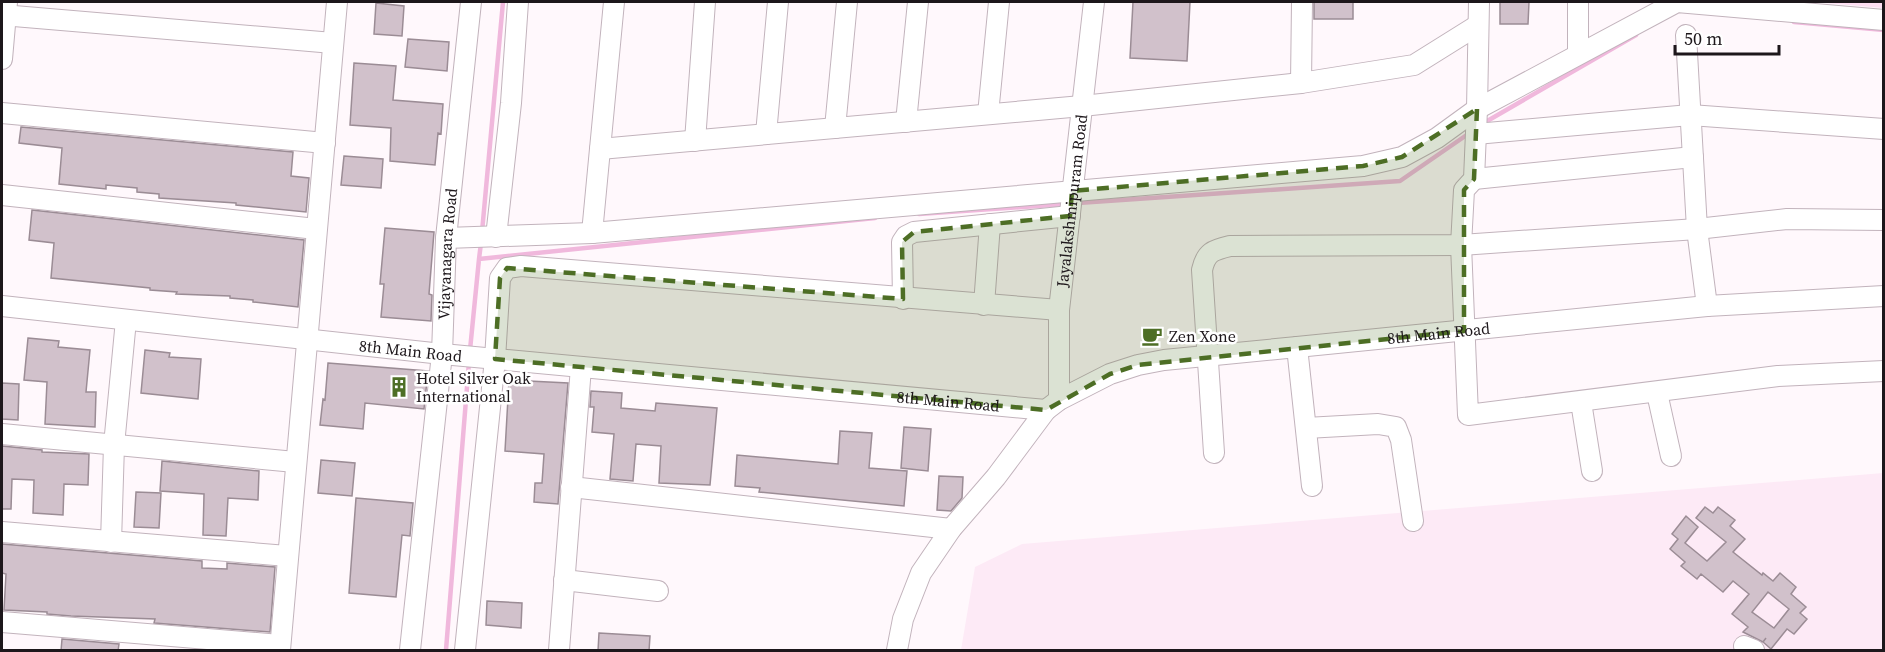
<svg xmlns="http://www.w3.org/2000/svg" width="1885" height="652" font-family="'Source Serif 4',serif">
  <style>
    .built { fill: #fdeaf6 }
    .green { fill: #ffdff3 }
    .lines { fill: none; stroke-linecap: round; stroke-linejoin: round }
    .stream { stroke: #f0b8dc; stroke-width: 4.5 }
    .building { fill: #d1c1cb; stroke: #9b8c95; stroke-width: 1.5; fill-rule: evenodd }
    .minor-casing { stroke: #c2b3bc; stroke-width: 22 }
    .minor { stroke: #fff; stroke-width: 20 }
    .marked { fill: #4d6e25; fill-opacity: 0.2; stroke: #4d6e25; stroke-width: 4.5; stroke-dasharray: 12 8; stroke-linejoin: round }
    .labels { text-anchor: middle; stroke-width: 5; stroke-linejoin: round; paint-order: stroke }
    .street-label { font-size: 16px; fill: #1d171b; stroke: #fff }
    .poi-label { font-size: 16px; fill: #1d171b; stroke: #fff; text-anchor: start }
  </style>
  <rect width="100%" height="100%" fill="#fff8fc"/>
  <path class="built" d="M1883,473V650H961L975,567L1022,544Z"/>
  <path class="green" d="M1814,2H1883V8Z"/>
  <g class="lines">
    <path class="stream" d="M1794,22L1884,30
      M1482,124L1636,35
      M1078,203L1400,181L1471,132
      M919,214L1066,204
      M482,232L503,2
      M479,259L481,243
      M470,350L479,259L875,218
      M446,650L469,362"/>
  </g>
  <path class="building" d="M1133,2H1190L1187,61L1130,58Z
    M1314,2H1353V19H1314Z
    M1500,2H1529L1528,24H1500Z
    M376,3L404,6L402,36L374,34Z
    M408,39L449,42L447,71L405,67Z
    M354,63L396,66L393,100L443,104L441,134L438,133L435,165L390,161L391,128L350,125Z
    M21,127L293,152L291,176L309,178L306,212L236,205V203L159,198V194L137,192V188L106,185V189L59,184L62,148L19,143Z
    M344,156L383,159L381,188L341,185Z
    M32,210L304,240L298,307L253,302V300L230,298V296L176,294L177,292L150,290V288L51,278L54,243L29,240Z
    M385,228L434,232L429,294L432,295L431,321L381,317L384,284H380Z
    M28,338L59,341L58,347L90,350L86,392H96L95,427L45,424L47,382L24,380Z
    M145,350L170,353L169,357L201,359L198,399L141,393Z
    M328,363L428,371L424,409L365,403L363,429L320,425L323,399L325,400Z
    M509,380L568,383L558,504L534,502L535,483H542L544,454L505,451Z
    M2,383L19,384L18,420L2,419Z
    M591,391L622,393L621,408L655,411L656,403L717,408L710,485L659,483L661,446L636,444L633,481L610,479L614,434L592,432L594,407H590Z
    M904,427L931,429L928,471L901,468Z
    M840,431L872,433L869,468L907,471L904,506L759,492L760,488L735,486L737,455L838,464Z
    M2,446L42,450V452L89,454L88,485L64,484L63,515L33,513L34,480L12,479L11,509H2Z
    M321,460L355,463L352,496L318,493Z
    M162,461L259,471L258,500L228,498L226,536L203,535L204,494L160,491Z
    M939,476L963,477L962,498L951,511L937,510Z
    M136,492L161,493L159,528L134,527Z
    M356,498L413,503L410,536L402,535L396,597L349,593Z
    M1705,507L1713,513L1718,507L1735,520L1730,526L1745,539L1733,552L1762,575L1763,573L1773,581L1780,573L1796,587L1791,594L1806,607L1800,613L1807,619L1794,634L1787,629L1771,649L1763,642L1766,638L1763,642L1743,632L1748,627L1732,614L1749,594L1733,581L1723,592L1701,574L1697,579L1681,566L1685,562L1670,549L1678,539L1672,534L1686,516L1698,527L1685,543L1707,561L1726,542L1696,518ZM1768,592L1789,609L1774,628L1752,612Z
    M2,544L202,561V568L227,569V563L275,567L270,632L154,623L155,619L71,616L47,614V612L4,610L6,574L2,573Z
    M487,601L522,603L521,628L486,625Z
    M599,633L650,636L649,651H598Z
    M62,639L119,644L118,651H61Z"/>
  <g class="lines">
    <g class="minor-casing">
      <g id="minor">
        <path d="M1479,2L1477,109L1474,179L1464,190L1461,245L1468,415L1778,376L1884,371"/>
        <path d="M2,15L333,43"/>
        <path d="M1686,35L1697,229L1707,306"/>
        <path d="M1578,54V2"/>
        <path d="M2,59L7,2"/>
        <path d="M1301,83L1302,2"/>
        <path d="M2,113L325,143"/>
        <path d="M988,114L999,2"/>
        <path d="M906,122L918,2"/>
        <path d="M835,128L847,2"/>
        <path d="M766,134L778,2"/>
        <path d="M1476,134L1690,115L1884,129"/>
        <path d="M695,141L705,2"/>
        <path d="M600,149L1082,106L1301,83L1414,65L1478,25"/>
        <path d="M1474,179L1693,157"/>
        <path d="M2,195L316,229"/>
        <path d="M592,233L614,2"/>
        <path d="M496,237L511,103L518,2"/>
        <path d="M446,238L592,233L1363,166L1402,157L1437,138L1477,109L1677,2L1884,20"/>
        <path d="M903,299L902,242L906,236L914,232L1070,216"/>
        <path d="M984,305L990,224"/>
        <path id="s1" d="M2,306L442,354L1046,410"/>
        <path d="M1297,347L1312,486"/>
        <path d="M1657,393L1671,456"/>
        <path id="s2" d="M1059,400V310L1094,2"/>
        <path d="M1581,402L1592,471"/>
        <path d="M1306,428L1378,424L1396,427L1401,440L1413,521"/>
        <path d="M2,434L295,462"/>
        <path d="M1214,453L1202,270C1206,252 1213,250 1230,246L1461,245L1697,229L1787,219L1884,220"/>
        <path d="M571,487L951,529"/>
        <path d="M2,532L287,556"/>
        <path d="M111,542L114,445L126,320"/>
        <path d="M564,580L658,591"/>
        <path d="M2,622L280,645"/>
        <path d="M1744,646L1754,650"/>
        <path d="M280,650L337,2"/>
        <path id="s3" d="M410,650L442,354L446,238L471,2"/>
        <path d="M465,650L495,359L500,278L507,268L521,266L1059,310"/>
        <path d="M559,650L581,367"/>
        <path id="s4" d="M897,650L903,619L921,573L951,529L996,477L1046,410L1059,400L1110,374L1138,365L1164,360L1297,347L1707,306L1884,296"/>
      </g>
    </g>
    <use href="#minor" class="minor"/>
  </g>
  <path class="marked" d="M1477,109L1474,179L1464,190V331L1138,365L1110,374L1046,410L495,359L500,278L507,268L903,299L902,242L914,232L1070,216L1072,191L1363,166L1402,157Z"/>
  <defs>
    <g id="cafe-bare" transform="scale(1.62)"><path d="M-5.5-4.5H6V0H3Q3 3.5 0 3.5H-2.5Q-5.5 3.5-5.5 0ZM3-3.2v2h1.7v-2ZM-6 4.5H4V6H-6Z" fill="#4d6e25" stroke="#fff" stroke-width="2.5" paint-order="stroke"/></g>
    <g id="building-bare" transform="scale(1.62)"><path d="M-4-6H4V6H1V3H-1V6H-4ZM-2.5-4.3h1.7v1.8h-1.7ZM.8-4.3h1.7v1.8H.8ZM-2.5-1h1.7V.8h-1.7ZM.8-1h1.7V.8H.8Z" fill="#4d6e25" stroke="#fff" stroke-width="2.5" paint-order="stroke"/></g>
  </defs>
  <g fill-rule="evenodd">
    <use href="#cafe-bare" x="1152" y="336"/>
    <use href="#building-bare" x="399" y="387"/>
  </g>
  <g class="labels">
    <g class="street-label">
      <text dy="6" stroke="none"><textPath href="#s2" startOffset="200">Jayalakshmipuram Road</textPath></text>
      <text dy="6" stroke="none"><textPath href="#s3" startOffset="398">Vijayanagara Road</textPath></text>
      <text dy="6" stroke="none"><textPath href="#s4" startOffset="692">8th Main Road</textPath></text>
      <text dy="6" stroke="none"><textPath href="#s1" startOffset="411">8th Main Road</textPath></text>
      <text dy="6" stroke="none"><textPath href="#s1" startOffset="951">8th Main Road</textPath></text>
    </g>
    <g class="poi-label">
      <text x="1169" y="342">Zen Xone</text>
      <text x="416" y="384">Hotel Silver Oak<tspan x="416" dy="18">International</tspan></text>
    </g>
  </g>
  <rect width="1885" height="652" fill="none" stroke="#1d171b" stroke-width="6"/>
  <path d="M1675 45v9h104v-9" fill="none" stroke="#1d171b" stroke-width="3"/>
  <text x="1684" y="45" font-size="18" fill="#1d171b" stroke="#ffffff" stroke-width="4.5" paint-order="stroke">50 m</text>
</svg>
